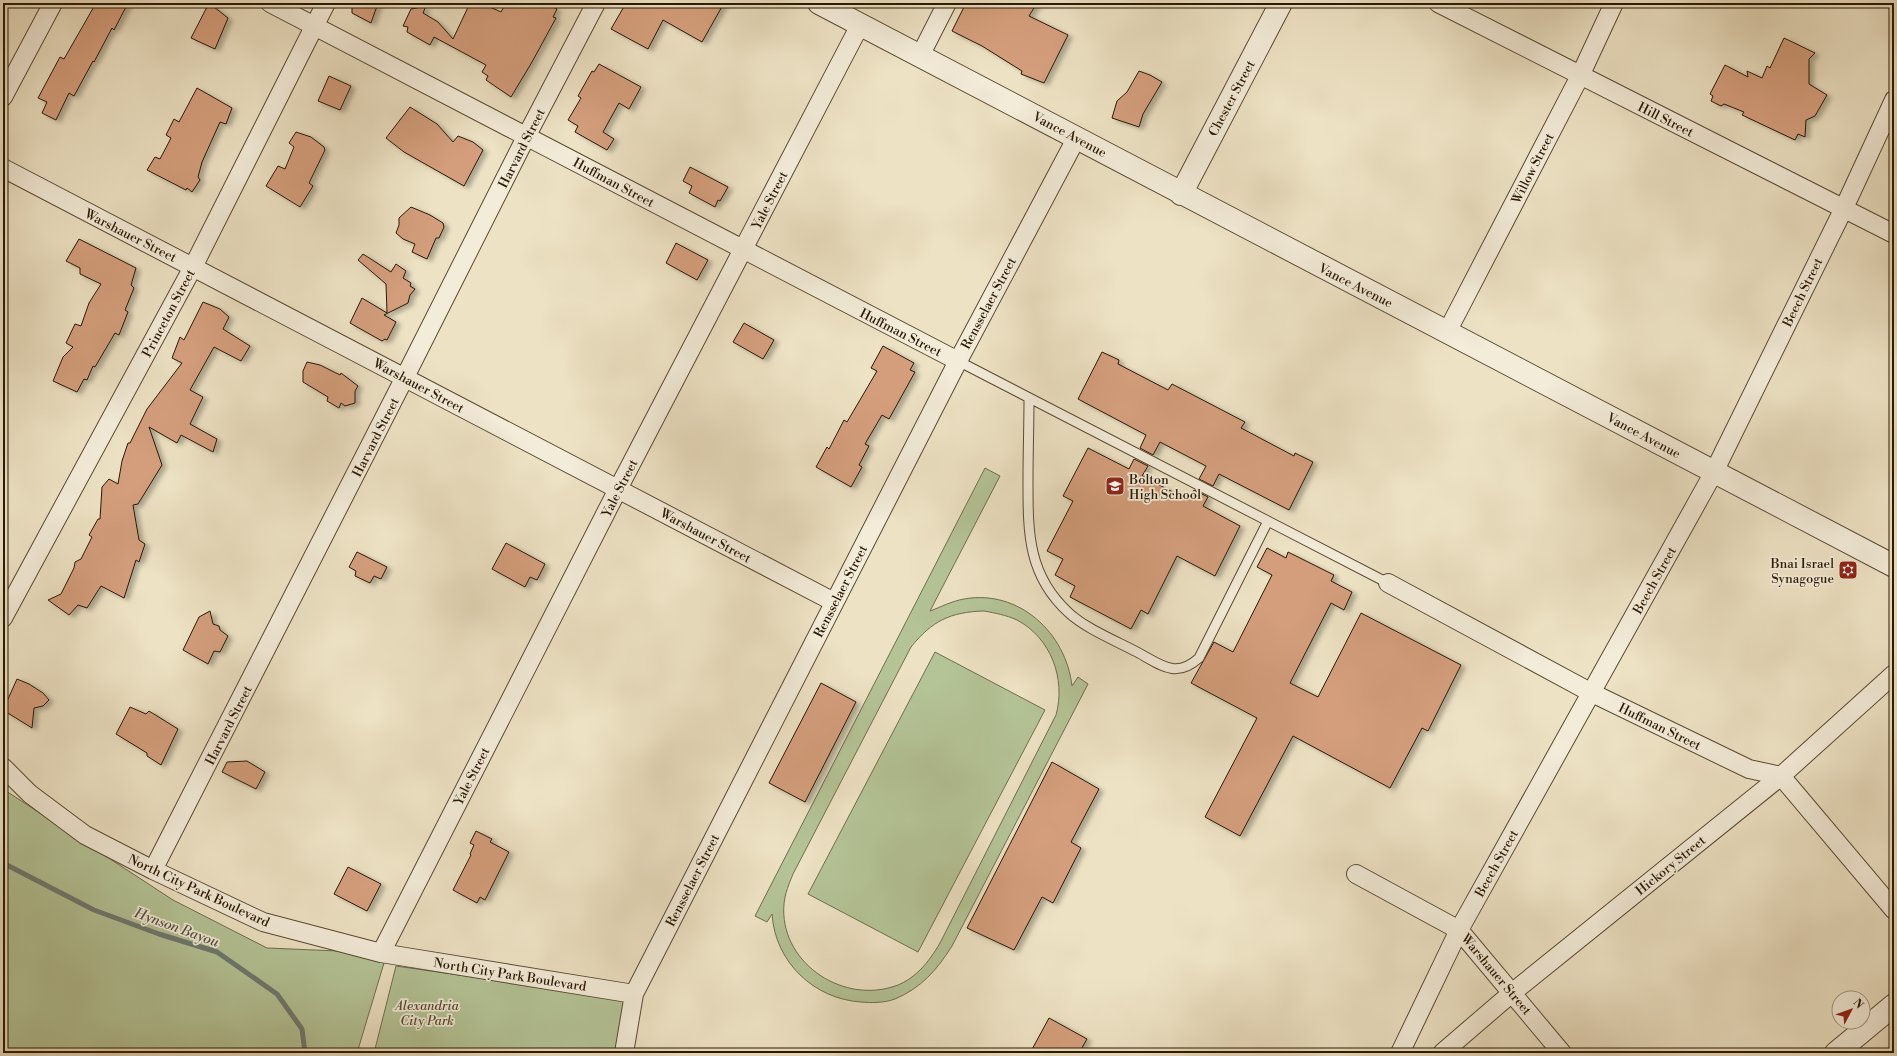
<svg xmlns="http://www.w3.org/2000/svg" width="1897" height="1056" font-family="'Libre Bodoni',serif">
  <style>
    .green { fill: #b4c497; stroke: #6f6e4d; fill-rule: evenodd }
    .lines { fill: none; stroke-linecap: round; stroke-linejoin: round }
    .stream { stroke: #6e7a71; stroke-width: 5 }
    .building { fill: #d49e7b; stroke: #2a1803; filter: url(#shadow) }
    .service-casing { stroke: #5b4a33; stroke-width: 11 }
    .minor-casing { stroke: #5b4a33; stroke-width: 20 }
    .tertiary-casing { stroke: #5b4a33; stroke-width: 24 }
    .service { stroke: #f3ecd9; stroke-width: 9 }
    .minor { stroke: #f3ecd9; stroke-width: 18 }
    .tertiary { stroke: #f3ecd9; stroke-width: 22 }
    .labels { text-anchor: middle; stroke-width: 3.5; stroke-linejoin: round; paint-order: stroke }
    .street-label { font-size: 13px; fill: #2a1803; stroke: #f3ecd9 }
    .poi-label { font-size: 13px; fill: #2a1803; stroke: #f3ecd9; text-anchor: start }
    .park-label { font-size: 13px; font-style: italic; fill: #534c2f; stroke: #f3ecd9 }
    .water-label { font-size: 14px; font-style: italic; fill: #525143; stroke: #f3ecd9 }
  </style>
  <defs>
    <filter id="shadow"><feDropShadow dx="4.5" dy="2.5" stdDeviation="2" flood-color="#0004"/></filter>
  </defs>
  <rect width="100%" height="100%" fill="#ede2c4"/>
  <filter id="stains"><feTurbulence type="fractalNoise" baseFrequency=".005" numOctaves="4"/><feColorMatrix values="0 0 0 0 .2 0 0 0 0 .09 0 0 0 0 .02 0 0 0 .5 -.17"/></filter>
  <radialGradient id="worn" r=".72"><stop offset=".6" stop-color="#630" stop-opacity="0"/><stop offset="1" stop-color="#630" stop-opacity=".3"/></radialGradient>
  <path class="green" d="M985,468L1000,476L930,611C941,607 952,601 964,599C1019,589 1066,633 1072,686L1078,677L1088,684L952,946C937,970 921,988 895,999C884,1003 872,1003 861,1002C814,999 775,962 772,914L767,922L755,916ZM984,611C995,613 1006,615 1017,620C1051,638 1066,679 1056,715L940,943C929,962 914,981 892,987C839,1003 779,960 784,904C785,893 789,884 793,874L911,647C932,621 950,612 984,611Z
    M935,652L1045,710L918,952L808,894Z
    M3,789L173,900L267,948L387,953L357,1053H3Z
    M396,966L625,999L620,1053H374Z"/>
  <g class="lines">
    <path class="stream" d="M3,863L94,910L159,934L217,952L277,994L302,1029L305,1053"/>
  </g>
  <path class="building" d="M96,3H128L114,30L112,28L94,62L93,61L74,96L69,93L56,120L42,113L47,102L38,98L60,57L64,59Z
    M209,3L228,18L215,49L191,38Z
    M352,3H378L371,23L352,13Z
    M470,3H481L501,12L506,3H545L557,9L553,17L556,18L532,62L511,97L486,80L488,76L482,72L486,65L434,37L430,45L407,32L408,27L403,26L411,9L426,6L423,13L438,22L453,39Z
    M626,3H724L702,42L663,20L648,49L611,29Z
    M966,3H1037L1029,16L1068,35L1044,83L1021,74L1022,71L982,46L952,31Z
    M1784,38L1815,53L1809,59V84L1827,95L1815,116L1806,120L1805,137L1798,134L1795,140L1742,115L1744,112L1724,104L1721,106L1711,101L1713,96L1710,94L1725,65L1748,77L1747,71L1762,78L1767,66L1770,68Z
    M599,64L641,87L629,109L619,103L603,132L614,139L607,150L575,132L578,126L568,120L581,98L578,96L592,71L594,72Z
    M1139,71L1150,75L1162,82L1143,114L1139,127L1112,118L1117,101L1127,92Z
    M329,76L351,86L340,110L318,101Z
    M197,88L232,108L226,124L220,122L202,162L198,177L200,180L192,192L187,188L186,190L147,170L155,157L160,159L171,138L166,135L174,119L179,122Z
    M410,107L437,124L453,142L458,136L473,142L483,150L464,186L404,152L386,138Z
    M296,132L311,137L324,147L325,150L309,183L313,186L300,207L266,186L278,166L285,169L294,147L289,143Z
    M690,167L728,187L720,201L718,200L715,207L689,193L692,186L683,181Z
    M411,207L430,215L443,223L444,227L439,238H436L427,259L412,252L415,244L403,239L396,233L399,225V218Z
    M79,239L136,268L131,285L134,288L125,310L128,312L119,335L115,333L95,367L93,366L87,380L84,379L77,392L53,381L63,357L73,347L66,343L75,324L81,326L89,303L101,284L80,274V268L66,261Z
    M676,243L708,260L697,280L666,263Z
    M363,254L391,272L396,264L406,271L403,278L411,283L410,286L415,289L410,295L408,303L384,315L396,322L387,340L385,339L382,341L350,323L362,298L387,313L386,284L358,260Z
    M203,302L220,309L229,317L223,329L250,346L241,361L214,347L190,390L203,397L190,424L217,439L213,452L181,435L177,443L149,427L162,465L138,504L133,505L139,540L145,544L139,562L136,560L124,598L101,586L87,608L78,605L69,615L48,600L61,594L74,568L75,562L81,559L92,537L89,535L98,519H100L102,487L109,479L118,484L122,461L128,443H130L147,409L182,363L172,358L180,337L184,340Z
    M744,323L774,340L763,359L733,342Z
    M883,346L914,363L910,370L915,372L889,419L882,415L865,444L869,446L859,465L862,467L851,487L816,467L827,447L829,449L844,420L847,422L877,371L871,368Z
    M1102,352L1119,360L1118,364L1168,390L1172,384L1245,422L1241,428L1294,456L1295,453L1313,462L1289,510L1219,474L1213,486L1199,479L1206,466L1160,442L1153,455L1140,448L1146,435L1078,399Z
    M307,362L320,365L340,375L341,373L358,386L355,391V403L345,406L341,403L339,408L327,401L328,397L303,382V371Z
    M1088,448L1129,469L1134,459L1148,466L1142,476L1188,500L1194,490L1208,497L1203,506L1240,526L1215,576L1177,556L1148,614L1141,610L1131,629L1070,597L1075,586L1055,575L1063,559L1047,551L1073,501L1063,496Z
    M506,543L545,564L537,580L530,577L525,587L492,569Z
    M1267,548L1286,558L1288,552L1334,575L1331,581L1352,592L1344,610L1331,603L1290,683L1318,697L1361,613L1461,665L1428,731L1422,728L1390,788L1293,736L1240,836L1205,817L1257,718L1191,683L1214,642L1233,652L1272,575L1257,567Z
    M357,552L387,567L381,579L374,576L370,583L355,576L356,571L349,567Z
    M210,611L213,624L219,626L220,630L228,636L220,652L214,651L208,664L183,650L199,617Z
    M17,679L29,684L43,693L49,700L43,706L34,708L32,728L3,710Z
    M821,683L856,702L805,802L769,783Z
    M130,707L146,714L149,711L178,729L161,765L147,756V753L116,734Z
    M247,761L265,772L256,789L222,772L227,762Z
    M1052,762L1099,789L1071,842L1081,848L1053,903L1042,897L1014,950L967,928Z
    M476,831L492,839L490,842L509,852L485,900L480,897L477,903L453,890L471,855L470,854L474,845L470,843Z
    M348,867L381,884L367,911L334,894Z
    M1049,1018L1087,1039L1079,1053H1030Z"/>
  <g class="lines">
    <g class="service-casing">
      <path id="service" d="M958,361L1388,583
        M1029,398C1029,425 1028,452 1028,479C1028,531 1027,575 1069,613C1085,628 1116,641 1137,652C1161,665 1176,679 1199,658L1268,521"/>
    </g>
    <g class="minor-casing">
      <path id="minor" d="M270,3L958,361
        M1438,3L1894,234
        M920,56L947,3
        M3,97L53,3
        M3,168L834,602
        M1447,332L1580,76L1614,3
        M1388,583L1590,692L1749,769L1781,776L1894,910
        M3,618L193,267L326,3
        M3,767L30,794L85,835L153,870L263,922L381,953L634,994
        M153,870L405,377L526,137L596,3
        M1356,874L1459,930L1562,1053
        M381,953L618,489L860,25
        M624,1053L634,994L958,361L1077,137
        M1400,1053L1459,930L1714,472L1844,208L1894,100
        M1442,1053L1513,992L1781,776L1894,674"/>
    </g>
    <g class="tertiary-casing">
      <path id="tertiary" d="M819,3L1894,566
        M1181,194L1281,3
        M1836,1053L1894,1005"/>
    </g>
    <use href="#service" class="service"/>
    <use href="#minor" class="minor"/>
    <use href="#tertiary" class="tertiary"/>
  </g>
  <defs>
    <g id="school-square" transform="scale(1)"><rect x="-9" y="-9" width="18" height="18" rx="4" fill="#8f2418" stroke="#f3ecd9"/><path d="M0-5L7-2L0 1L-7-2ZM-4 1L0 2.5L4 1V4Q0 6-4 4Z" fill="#fff"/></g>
    <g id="synagogue-square" transform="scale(1)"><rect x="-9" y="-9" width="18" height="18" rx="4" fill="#8f2418" stroke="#f3ecd9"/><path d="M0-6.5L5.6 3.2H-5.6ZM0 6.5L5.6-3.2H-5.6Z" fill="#fff"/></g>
  </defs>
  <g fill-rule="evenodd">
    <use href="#school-square" x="1115" y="486"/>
    <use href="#synagogue-square" x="1848" y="570"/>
  </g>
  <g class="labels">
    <g class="street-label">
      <text transform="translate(1231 98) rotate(-62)" y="5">Chester Street</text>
      <text transform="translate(1666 119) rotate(27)" y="5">Hill Street</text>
      <text transform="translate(1070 134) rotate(28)" y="5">Vance Avenue</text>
      <text transform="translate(521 148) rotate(-63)" y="5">Harvard Street</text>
      <text transform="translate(1532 168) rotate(-63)" y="5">Willow Street</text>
      <text transform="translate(614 182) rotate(28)" y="5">Huffman Street</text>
      <text transform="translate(769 200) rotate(-63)" y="5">Yale Street</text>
      <text transform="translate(131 235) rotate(27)" y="5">Warshauer Street</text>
      <text transform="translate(1356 285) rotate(27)" y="5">Vance Avenue</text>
      <text transform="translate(1802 292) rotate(-64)" y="5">Beech Street</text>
      <text transform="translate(988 303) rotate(-62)" y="5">Rensselaer Street</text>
      <text transform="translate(168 313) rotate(-62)" y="5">Princeton Street</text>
      <text transform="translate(901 332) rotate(27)" y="5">Huffman Street</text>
      <text transform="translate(419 385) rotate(28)" y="5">Warshauer Street</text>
      <text transform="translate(1644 435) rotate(28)" y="5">Vance Avenue</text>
      <text transform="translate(375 437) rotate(-63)" y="5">Harvard Street</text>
      <text transform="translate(619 488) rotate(-63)" y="5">Yale Street</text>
      <text transform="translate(706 535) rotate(28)" y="5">Warshauer Street</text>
      <text transform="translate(1654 580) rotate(-61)" y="5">Beech Street</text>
      <text transform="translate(840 591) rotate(-63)" y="5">Rensselaer Street</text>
      <text transform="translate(228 725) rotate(-63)" y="5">Harvard Street</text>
      <text transform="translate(1660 726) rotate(26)" y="5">Huffman Street</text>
      <text transform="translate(471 776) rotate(-63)" y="5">Yale Street</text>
      <text transform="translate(1496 863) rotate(-61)" y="5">Beech Street</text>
      <text transform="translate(1670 865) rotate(-39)" y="5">Hickory Street</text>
      <text transform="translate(692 880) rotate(-63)" y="5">Rensselaer Street</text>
      <text transform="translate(199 890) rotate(25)" y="5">North City Park Boulevard</text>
      <text transform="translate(510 974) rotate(9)" y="5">North City Park Boulevard</text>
      <text transform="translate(1497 974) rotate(50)" y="5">Warshauer Street</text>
    </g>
    <g class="poi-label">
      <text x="1129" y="484">Bolton<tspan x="1129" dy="15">High School</tspan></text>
      <text x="1834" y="568" text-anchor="end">Bnai Israel<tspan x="1834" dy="15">Synagogue</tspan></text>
    </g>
    <g class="park-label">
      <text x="427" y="1010">Alexandria<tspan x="427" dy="15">City Park</tspan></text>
    </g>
    <g class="water-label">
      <text transform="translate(177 927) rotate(20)" y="5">Hynson Bayou</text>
    </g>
  </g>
  <rect width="1897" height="1056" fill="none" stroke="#ede2c4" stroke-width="16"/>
  <rect x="4" y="4" width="1889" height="1048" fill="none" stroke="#2a1803" stroke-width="2"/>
  <rect x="8" y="8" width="1881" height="1040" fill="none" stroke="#2a1803"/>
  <g transform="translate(1851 1010) rotate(49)"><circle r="19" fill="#f3ecd9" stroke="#a39783"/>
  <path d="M0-3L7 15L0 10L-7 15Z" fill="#8f2418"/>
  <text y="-6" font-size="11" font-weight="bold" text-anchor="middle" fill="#2a1803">N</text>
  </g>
  <rect width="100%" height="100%" filter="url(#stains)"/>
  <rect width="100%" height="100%" fill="url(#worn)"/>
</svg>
